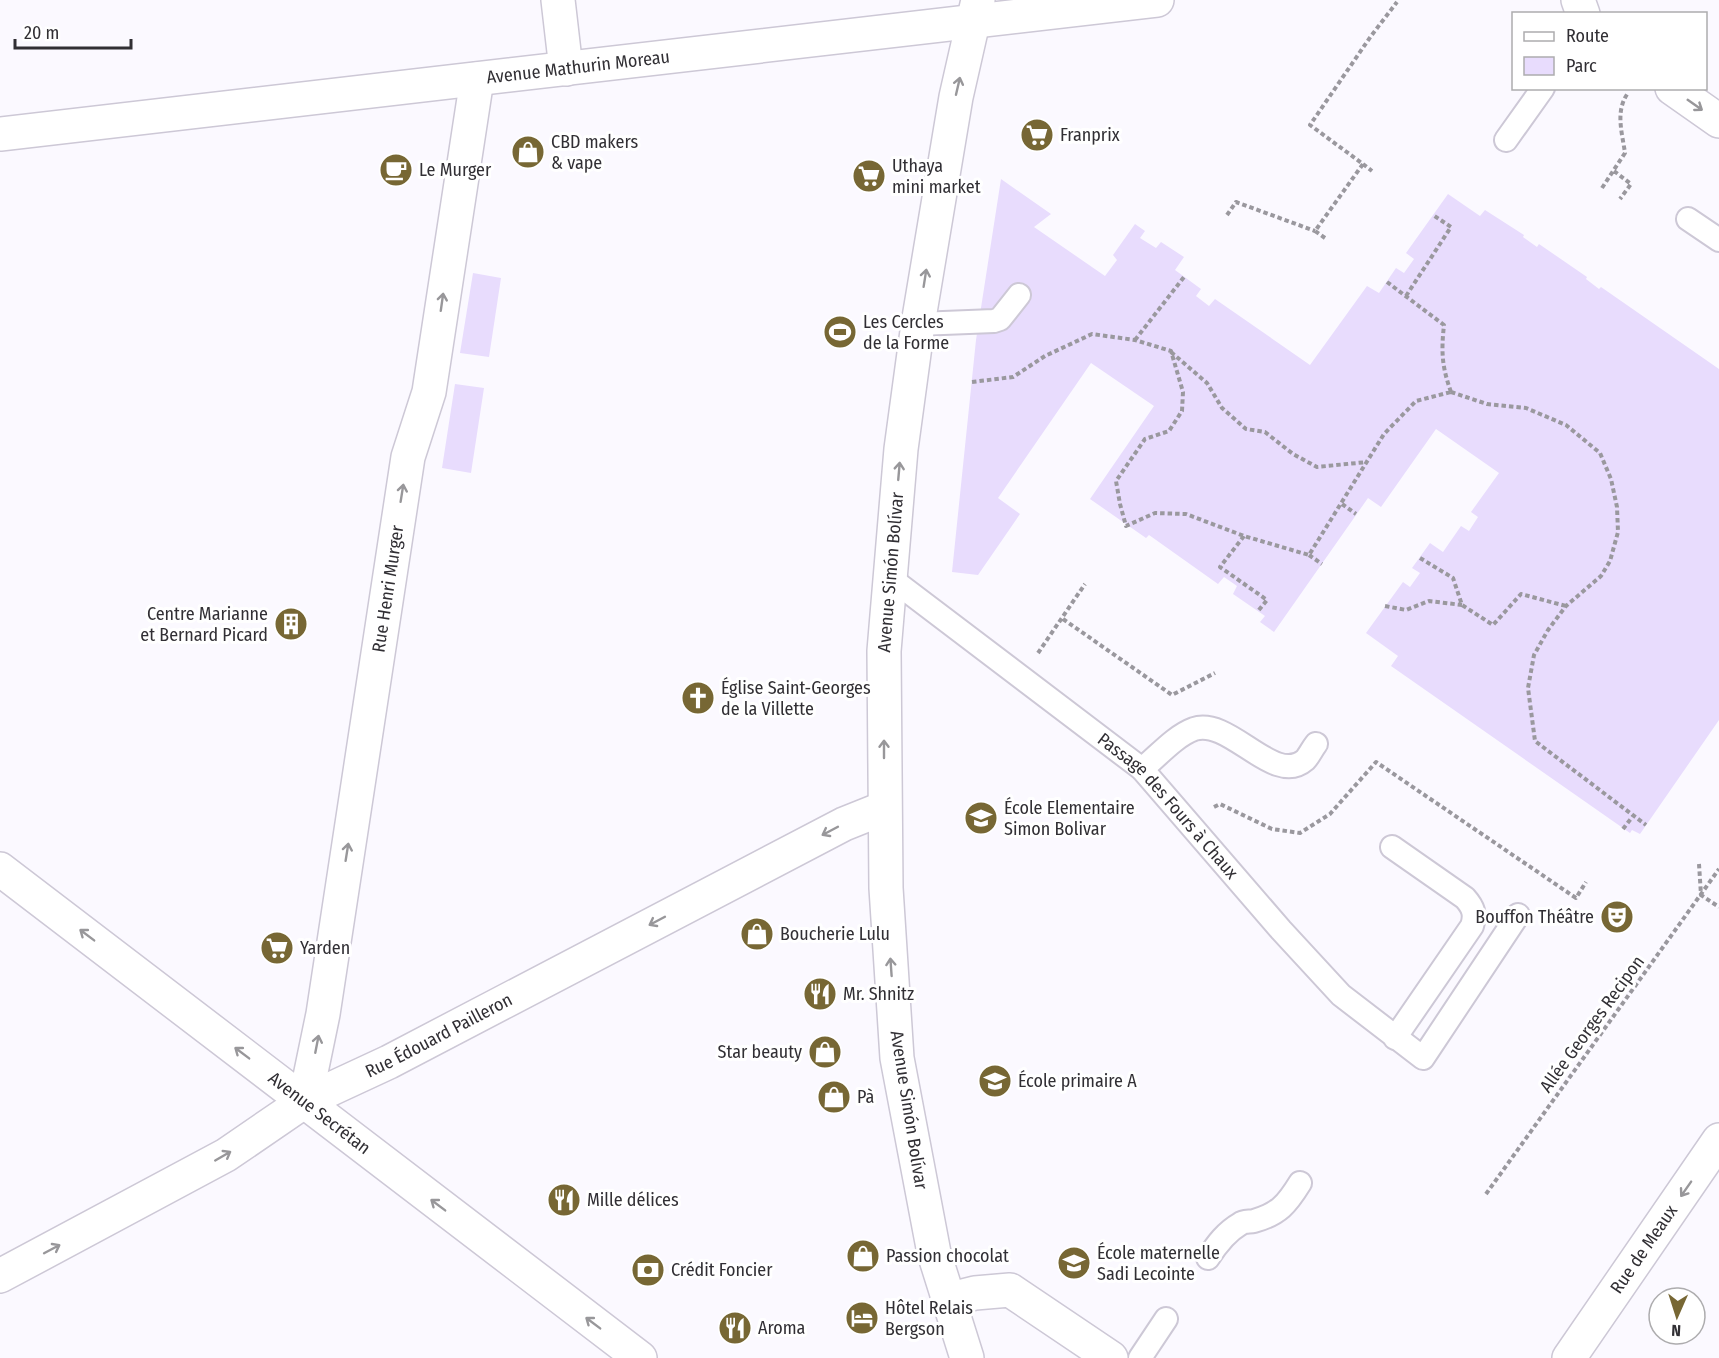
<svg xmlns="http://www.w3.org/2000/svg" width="1719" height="1358" font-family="'Fira Sans Condensed',sans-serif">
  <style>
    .green { fill: #e8dcfd }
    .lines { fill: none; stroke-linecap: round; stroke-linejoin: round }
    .lane-casing { stroke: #cdc8d6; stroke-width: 26 }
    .street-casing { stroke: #cdc8d6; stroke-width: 36 }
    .secondary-casing { stroke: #cdc8d6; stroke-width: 36 }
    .path { stroke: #9a989e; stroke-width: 4; stroke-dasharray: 4.5 3; stroke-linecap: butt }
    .lane { stroke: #fff; stroke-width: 22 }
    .street { stroke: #fff; stroke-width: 33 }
    .secondary { stroke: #fff; stroke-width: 33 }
    .oneway { stroke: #98979a }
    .labels { text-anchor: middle; stroke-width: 6; stroke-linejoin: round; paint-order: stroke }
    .street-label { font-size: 18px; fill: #312f34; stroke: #fff }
    .poi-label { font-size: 18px; fill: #312f34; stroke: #fff; text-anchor: start }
  </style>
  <rect width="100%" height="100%" fill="#fbf9ff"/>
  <path class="green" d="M1001,179L1051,214L1034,227L1105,276L1117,260L1113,255L1135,224L1145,231L1140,238L1156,248L1161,242L1184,257L1175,270L1201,289L1196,296L1209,306L1215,299L1310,365L1367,286L1379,293L1396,268L1404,273L1414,259L1406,253L1448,194L1480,216L1485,210L1524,235L1523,237L1537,247L1539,244L1587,277L1586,279L1599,289L1601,287L1719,369V720L1640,834L1632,830L1630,833L1391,666L1398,656L1366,633L1403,582L1410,587L1420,573L1412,568L1430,543L1443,552L1461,526L1469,531L1478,517L1471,512L1499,473L1436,429L1381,507L1368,498L1274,632L1260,622L1265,616L1233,594L1237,586L1224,577L1218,584L1149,535L1146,538L1090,499L1154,406L1091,363L998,498L1020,514L978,575L952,572L976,340Z
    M473,273L501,278L489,357L460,353Z
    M455,384L484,388L471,473L442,468Z"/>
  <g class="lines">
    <g class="lane-casing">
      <g id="lane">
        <path d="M1506,140L1543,88"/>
        <path d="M1688,219L1719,240"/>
        <path d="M918,324L994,321L1000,319L1019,295"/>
        <path id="s1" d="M889,577L1142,769L1281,930L1341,995L1423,1058L1518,915"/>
        <path d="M1142,769C1158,756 1175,736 1194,729C1230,717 1274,787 1305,760C1309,756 1312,749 1316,744"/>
        <path d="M1392,847L1465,898C1473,907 1476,914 1472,926L1395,1038"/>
        <path d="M1208,1258C1217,1244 1226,1232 1240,1224C1244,1221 1249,1222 1254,1221C1279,1214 1287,1204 1300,1183"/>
        <path d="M1140,1358L1166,1319"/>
      </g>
    </g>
    <g class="street-casing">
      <g id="street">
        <path d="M558,0L566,69"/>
        <path d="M1578,0L1583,14"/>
        <path d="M1672,88L1719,121"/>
        <path id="s2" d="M0,134L1157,0"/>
        <path id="s3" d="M0,869L640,1358"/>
        <path id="s4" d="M305,1101L323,1014L408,457L429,392L477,79"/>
        <path id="s5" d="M0,1276L226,1155L305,1101L389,1062L844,824L884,808"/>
        <path d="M947,1300L975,1293L1010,1290L1111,1358"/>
        <path id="s6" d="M1569,1358L1719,1140"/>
      </g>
    </g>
    <g class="secondary-casing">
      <g id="secondary">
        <path id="s7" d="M967,1358L934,1253L897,1058L886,888L884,651L901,449L918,324L956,97L978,0"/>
      </g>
    </g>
    <path class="path" d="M1363,164L1372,171
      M1614,171L1631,184L1620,199
      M1602,188L1625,153C1622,132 1615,111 1628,93
      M1227,215L1236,202L1315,231
      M1325,238L1315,231L1363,164L1310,125L1371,36L1397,2
      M1387,282L1444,325C1441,352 1442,367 1451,392
      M1406,296L1451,227L1433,215
      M1135,340L1184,277
      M1171,352L1207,383L1222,408L1246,429L1265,432L1293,454L1317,467L1367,462
      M972,382L1013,377L1045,356L1092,334L1135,340L1171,351L1183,392L1182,411L1169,431L1145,439L1116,481L1120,504L1126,526L1155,513L1186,514L1244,536L1309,555L1384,434L1416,401L1451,392
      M1451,392L1487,404L1526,408L1566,425L1600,453L1611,479L1617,507L1618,532L1610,561L1601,576L1566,606L1548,630L1534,655L1528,688L1535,741L1646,825
      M1342,504L1356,514
      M1244,536L1220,567L1267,600L1258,611
      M1309,555L1322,564
      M1420,558L1453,578L1462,605L1493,625L1521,594L1566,606
      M1385,606L1406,610L1429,601L1462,605
      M1063,619L1172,695L1215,673
      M1038,653L1085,584
      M1214,807L1220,804L1272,829L1300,833L1330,814L1376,762L1576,898L1586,882
      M1623,829L1633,816
      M1699,864L1701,895L1719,907
      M1486,1194L1719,869"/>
    <use href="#lane" class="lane"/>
    <use href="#street" class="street"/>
    <use href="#secondary" class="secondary"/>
  </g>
  <defs><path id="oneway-shaft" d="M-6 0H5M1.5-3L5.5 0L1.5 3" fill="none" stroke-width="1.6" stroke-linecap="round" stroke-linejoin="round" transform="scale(1.5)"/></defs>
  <g class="oneway">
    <use href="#oneway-shaft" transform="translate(958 86) rotate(-77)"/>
    <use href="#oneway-shaft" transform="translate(1695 105) rotate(35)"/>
    <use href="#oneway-shaft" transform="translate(925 278) rotate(-81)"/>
    <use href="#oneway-shaft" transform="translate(442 302) rotate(-82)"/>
    <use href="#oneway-shaft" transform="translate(899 471) rotate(-85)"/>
    <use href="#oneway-shaft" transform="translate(402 493) rotate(-81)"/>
    <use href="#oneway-shaft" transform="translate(884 749) rotate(-90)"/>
    <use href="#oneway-shaft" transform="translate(830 831) rotate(152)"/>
    <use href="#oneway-shaft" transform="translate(347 852) rotate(-81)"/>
    <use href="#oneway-shaft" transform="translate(657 921) rotate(152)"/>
    <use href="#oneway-shaft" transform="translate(87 935) rotate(-143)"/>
    <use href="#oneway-shaft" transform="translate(891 967) rotate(-94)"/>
    <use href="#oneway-shaft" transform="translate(317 1044) rotate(-79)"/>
    <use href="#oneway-shaft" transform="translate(242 1053) rotate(-143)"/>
    <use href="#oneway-shaft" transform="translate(223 1156) rotate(-30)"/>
    <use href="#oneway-shaft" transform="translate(1686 1189) rotate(125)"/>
    <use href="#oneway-shaft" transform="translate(438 1205) rotate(-143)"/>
    <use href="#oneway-shaft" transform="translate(52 1249) rotate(-28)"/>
    <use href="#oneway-shaft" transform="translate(593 1323) rotate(-143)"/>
  </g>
  <defs>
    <g id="supermarket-disc" transform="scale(1.725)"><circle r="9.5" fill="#776734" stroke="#fff"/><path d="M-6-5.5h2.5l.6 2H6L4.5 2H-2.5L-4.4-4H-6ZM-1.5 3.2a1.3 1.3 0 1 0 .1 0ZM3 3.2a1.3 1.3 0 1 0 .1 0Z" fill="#fff"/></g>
    <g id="shop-disc" transform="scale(1.725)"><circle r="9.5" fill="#776734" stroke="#fff"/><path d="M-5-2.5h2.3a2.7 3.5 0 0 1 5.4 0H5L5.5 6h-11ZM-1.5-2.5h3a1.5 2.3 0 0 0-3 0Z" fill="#fff"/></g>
    <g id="cafe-disc" transform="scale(1.725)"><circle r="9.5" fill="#776734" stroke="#fff"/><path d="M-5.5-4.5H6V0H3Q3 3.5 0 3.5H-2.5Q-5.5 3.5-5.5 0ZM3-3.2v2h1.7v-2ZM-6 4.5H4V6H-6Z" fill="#fff"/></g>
    <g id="stadium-disc" transform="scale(1.725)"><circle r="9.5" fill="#776734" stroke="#fff"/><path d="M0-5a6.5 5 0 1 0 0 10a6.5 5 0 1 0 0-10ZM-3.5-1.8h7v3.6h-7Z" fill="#fff"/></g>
    <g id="building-disc" transform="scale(1.725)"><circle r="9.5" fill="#776734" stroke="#fff"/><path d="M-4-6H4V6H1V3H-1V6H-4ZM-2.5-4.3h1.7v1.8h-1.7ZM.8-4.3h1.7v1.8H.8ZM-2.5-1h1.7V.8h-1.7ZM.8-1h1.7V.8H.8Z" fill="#fff"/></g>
    <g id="church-disc" transform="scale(1.725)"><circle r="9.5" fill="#776734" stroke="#fff"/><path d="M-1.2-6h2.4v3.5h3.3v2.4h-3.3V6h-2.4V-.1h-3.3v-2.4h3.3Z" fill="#fff"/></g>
    <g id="school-disc" transform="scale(1.725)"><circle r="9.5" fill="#776734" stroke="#fff"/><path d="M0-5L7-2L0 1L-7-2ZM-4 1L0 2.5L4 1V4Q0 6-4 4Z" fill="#fff"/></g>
    <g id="theatre-disc" transform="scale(1.725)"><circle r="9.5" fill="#776734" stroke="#fff"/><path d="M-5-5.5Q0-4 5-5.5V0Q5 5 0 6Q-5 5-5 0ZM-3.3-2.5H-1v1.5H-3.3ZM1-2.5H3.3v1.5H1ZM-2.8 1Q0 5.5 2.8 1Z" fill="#fff"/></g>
    <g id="restaurant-disc" transform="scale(1.725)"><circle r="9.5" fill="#776734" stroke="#fff"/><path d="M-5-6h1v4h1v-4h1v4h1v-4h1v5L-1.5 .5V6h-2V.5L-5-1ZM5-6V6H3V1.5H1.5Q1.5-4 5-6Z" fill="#fff"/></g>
    <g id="bank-disc" transform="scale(1.725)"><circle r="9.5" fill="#776734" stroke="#fff"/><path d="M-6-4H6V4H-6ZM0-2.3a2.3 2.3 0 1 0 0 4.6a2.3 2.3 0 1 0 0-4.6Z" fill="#fff"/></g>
    <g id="hotel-disc" transform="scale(1.725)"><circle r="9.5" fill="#776734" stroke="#fff"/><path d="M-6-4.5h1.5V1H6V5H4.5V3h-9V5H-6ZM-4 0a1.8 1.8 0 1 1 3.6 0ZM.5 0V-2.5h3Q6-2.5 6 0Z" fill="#fff"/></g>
  </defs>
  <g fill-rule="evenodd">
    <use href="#supermarket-disc" x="1037" y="135"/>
    <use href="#shop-disc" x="528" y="152"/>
    <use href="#cafe-disc" x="396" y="170"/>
    <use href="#supermarket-disc" x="869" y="176"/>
    <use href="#stadium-disc" x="840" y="332"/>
    <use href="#building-disc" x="291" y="624"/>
    <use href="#church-disc" x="698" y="698"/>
    <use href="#school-disc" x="981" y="818"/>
    <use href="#theatre-disc" x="1617" y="917"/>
    <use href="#shop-disc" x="757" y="934"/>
    <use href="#supermarket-disc" x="277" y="948"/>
    <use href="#restaurant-disc" x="820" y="994"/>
    <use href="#shop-disc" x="825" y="1052"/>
    <use href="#school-disc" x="995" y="1081"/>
    <use href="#shop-disc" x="834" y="1097"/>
    <use href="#restaurant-disc" x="564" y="1200"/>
    <use href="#shop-disc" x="863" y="1256"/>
    <use href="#school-disc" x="1074" y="1263"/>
    <use href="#bank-disc" x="648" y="1270"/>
    <use href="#hotel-disc" x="862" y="1318"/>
    <use href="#restaurant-disc" x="735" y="1328"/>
  </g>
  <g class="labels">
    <g class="street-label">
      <text dy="6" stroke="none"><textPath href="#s2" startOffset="582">Avenue Mathurin Moreau</textPath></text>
      <text dy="6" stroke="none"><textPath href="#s7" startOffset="795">Avenue Simón Bolívar</textPath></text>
      <text dy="6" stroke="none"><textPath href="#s4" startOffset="519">Rue Henri Murger</textPath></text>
      <text dy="6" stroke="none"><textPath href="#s1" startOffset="362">Passage des Fours à Chaux</textPath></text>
      <text transform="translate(1592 1024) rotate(-54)" y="6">Allée Georges Recipon</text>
      <text dy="6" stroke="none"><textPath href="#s5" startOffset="501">Rue Édouard Pailleron</textPath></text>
      <text transform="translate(909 1110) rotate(81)" y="6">Avenue Simón Bolívar</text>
      <text dy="6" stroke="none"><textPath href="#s3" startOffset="402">Avenue Secrétan</textPath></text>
      <text dy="6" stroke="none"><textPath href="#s6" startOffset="132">Rue de Meaux</textPath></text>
    </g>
    <g class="poi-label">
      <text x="1060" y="141">Franprix</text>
      <text x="551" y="148">CBD makers<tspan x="551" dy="21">&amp; vape</tspan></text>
      <text x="892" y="172">Uthaya<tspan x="892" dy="21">mini market</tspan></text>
      <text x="419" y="176">Le Murger</text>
      <text x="863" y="328">Les Cercles<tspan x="863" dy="21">de la Forme</tspan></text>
      <text x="268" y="620" text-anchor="end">Centre Marianne<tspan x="268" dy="21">et Bernard Picard</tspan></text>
      <text x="721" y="694">Église Saint-Georges<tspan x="721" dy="21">de la Villette</tspan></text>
      <text x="1004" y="814">École Elementaire<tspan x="1004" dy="21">Simon Bolivar</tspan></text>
      <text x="1594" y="923" text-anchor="end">Bouffon Théâtre</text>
      <text x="780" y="940">Boucherie Lulu</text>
      <text x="300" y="954">Yarden</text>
      <text x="843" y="1000">Mr. Shnitz</text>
      <text x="802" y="1058" text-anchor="end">Star beauty</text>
      <text x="1018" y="1087">École primaire A</text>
      <text x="857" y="1103">Pà</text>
      <text x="587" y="1206">Mille délices</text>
      <text x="1097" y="1259">École maternelle<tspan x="1097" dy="21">Sadi Lecointe</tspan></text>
      <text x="886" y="1262">Passion chocolat</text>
      <text x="671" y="1276">Crédit Foncier</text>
      <text x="885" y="1314">Hôtel Relais<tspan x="885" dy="21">Bergson</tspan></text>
      <text x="758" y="1334">Aroma</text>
    </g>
  </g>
  <rect x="1512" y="12" width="195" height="78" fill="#ffffff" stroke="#adacae" stroke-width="1.5"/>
  <rect x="1524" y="32" width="30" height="9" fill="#ffffff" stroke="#adacae" stroke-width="1.5"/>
  <text x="1566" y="42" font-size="18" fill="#312f34">Route</text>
  <rect x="1524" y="57" width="30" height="18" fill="#e8dcfd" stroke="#adacae" stroke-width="1.5"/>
  <text x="1566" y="72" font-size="18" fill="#312f34">Parc</text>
  <g transform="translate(1677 1316) rotate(183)"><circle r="28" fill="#ffffff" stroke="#adacae" stroke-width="1.5"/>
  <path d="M0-4.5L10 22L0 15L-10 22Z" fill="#776734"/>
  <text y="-9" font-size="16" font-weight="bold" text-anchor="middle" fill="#312f34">N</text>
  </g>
  <path d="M15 39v9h116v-9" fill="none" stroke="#312f34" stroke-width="3"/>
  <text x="24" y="39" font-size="18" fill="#312f34" stroke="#ffffff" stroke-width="4.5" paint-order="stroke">20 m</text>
</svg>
